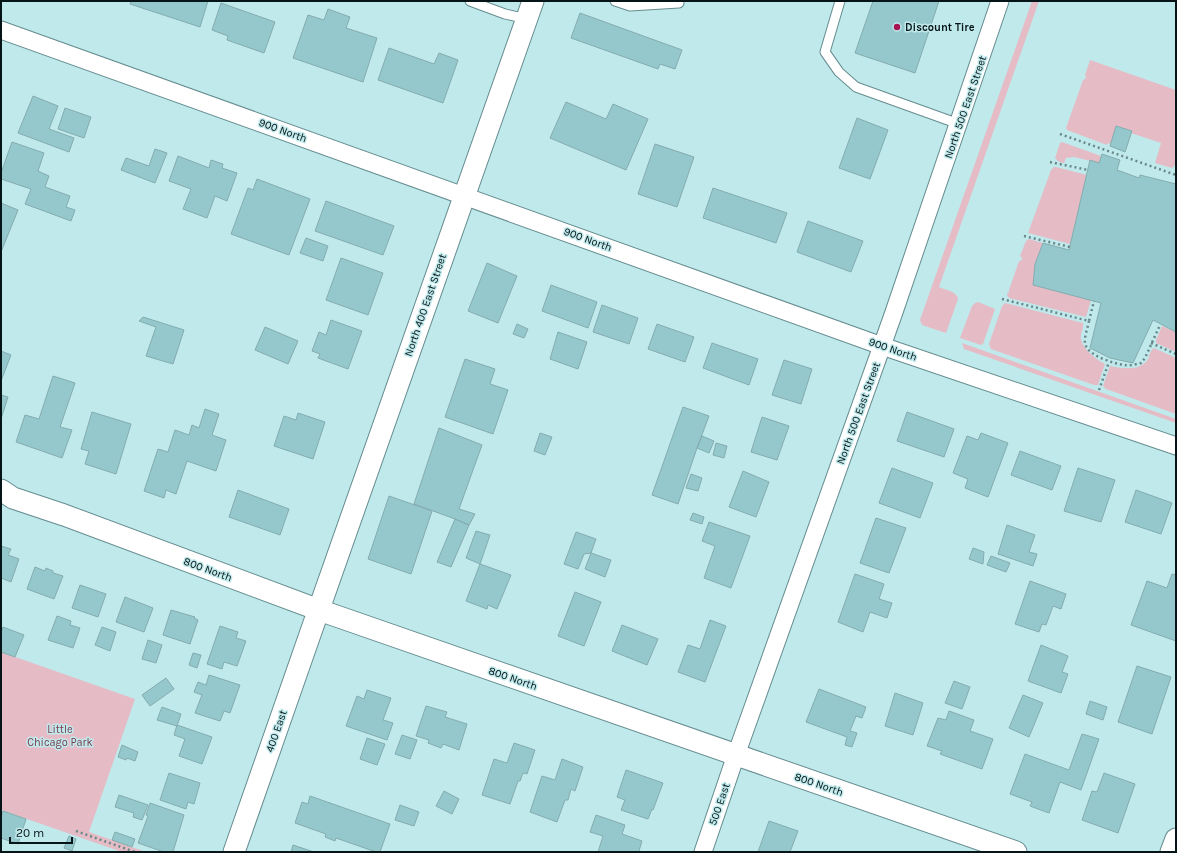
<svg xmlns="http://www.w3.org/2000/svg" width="1177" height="853" font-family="Karla,sans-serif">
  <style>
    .green { fill: #e5bcc5 }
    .building { fill: #95c8cc; stroke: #84acaf }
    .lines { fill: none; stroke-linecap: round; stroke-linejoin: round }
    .service-casing { stroke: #658c8f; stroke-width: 11 }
    .minor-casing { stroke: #658c8f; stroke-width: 19 }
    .tertiary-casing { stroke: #658c8f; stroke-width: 23 }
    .path { stroke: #698689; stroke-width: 2.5; stroke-dasharray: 2 3; stroke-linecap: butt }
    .service { stroke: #fff; stroke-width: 9 }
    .minor { stroke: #fff; stroke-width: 17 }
    .tertiary { stroke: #fff; stroke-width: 21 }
    .poi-dot { fill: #a61552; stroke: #c0e9ec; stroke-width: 1.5 }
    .labels { text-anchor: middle; stroke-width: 3; stroke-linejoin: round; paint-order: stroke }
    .poi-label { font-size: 11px; font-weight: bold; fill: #051416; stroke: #c0e9ec; text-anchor: start }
    .street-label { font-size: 11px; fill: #051416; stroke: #c0e9ec }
    .park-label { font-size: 11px; fill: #753b4c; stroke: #c0e9ec }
  </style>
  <rect width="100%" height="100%" fill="#c0e9ec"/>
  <path class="green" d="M1032,1H1039L939,287C945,290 957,291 958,299L946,333L922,325L920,320Z
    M1090,60L1176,90V164L1172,168L1155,163L1161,143L1131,133L1132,131L1117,126L1111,144L1108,143L1107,145L1067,130L1066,128L1083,80L1085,79L1086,77L1085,75Z
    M1062,142L1101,156L1099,163L1074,157L1066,158L1064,163L1059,162L1055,158L1060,143Z
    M1054,167H1056L1087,175L1070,244L1028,233L1051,170Z
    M1029,239L1043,243L1035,264L1033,285L1091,300L1086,317L1009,298L1007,295L1008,292H1009V290L1019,261H1021L1022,258L1020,256L1026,241Z
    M978,302L995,309L983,344L981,345L960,338L972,306L975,303Z
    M1005,303L1083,323C1084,329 1080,333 1081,339C1083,350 1096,359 1105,364L1098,385H1094L991,349L989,344L1002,306Z
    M1162,326L1176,332V352L1156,343V340Z
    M962,343L1176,419V423L964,349Z
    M1154,348L1176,358V414L1106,389L1103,386L1110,366C1122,368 1140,372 1148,359C1150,354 1150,351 1154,348Z
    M1,652L135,699L89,832L146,852H122L1,810Z"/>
  <path class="building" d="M131,1H208L200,27L130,4Z
    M873,1H939L915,73L855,53Z
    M221,3L275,22L264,53L227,40L228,36L212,30Z
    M328,9L350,17L346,28L377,38L363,82L293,58L308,15L324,20Z
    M580,13L682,50L675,69L660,64L658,69L571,38Z
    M389,48L434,64L439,53L458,60L443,103L378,80Z
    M33,96L58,106L49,129L74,138L69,152L18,133Z
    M566,102L606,119L613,104L648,119L626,170L550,138Z
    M65,108L91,117L84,138L58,129Z
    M857,118L888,130L870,179L839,168Z
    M1116,126L1132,131L1125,152L1110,146Z
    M12,142L44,153L38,171L49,176L45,187L70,196L66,207L75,210L71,221L25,204L31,189L1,179V173Z
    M655,144L694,157L677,207L638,194Z
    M155,149L167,153L155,183L121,170L126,158L149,166Z
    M1102,154L1120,160L1117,170L1139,178L1140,175L1176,184V332L1153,320L1133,363L1110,358L1090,348L1101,303L1033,285L1035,264L1043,243L1069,250L1090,160L1099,163Z
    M178,156L209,168L211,160L223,164L222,168L237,173L227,201L215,196L207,218L183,209L191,189L169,181Z
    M257,179L310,199L289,255L231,234L248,188L253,190Z
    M713,188L787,213L776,243L703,218Z
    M326,201L394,226L383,255L315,231Z
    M1,203L18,210L1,252Z
    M808,221L863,241L851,272L797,252Z
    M306,238L328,246L323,261L300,253Z
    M341,258L383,273L368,315L326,300Z
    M487,263L517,276L498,323L468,311Z
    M551,285L597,302L588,328L542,311Z
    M602,305L638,318L629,344L593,332Z
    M143,317L184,330L173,364L146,356L156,327L139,321Z
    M331,320L362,331L348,369L318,358L320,354L312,351L319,332L326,335Z
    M517,324L528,329L524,338L513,334Z
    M657,324L694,337L685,362L648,349Z
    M265,327L298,341L288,364L255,350Z
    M558,332L587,342L578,369L550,359Z
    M712,343L758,359L749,385L703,368Z
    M1,351L11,355L1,381Z
    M465,359L495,369L490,384L508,390L493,434L445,417Z
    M784,360L812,369L801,404L772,395Z
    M53,376L75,383L60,427L72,430L62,458L16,442L25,415L39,419Z
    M1,395L8,397L1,419Z
    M683,407L709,416L697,448L678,504L652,495Z
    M205,409L219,414L212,435L226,440L216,471L187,461L176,494L166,490L164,498L144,491L158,449L168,452L175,430L189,435L192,425L199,428Z
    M92,412L131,424L116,474L85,464L89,451L81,449Z
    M907,412L954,429L944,457L897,441Z
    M298,413L325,422L313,459L274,446L284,416L296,420Z
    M762,417L789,426L777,460L751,452Z
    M439,428L482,445L459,509L475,514L469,525L455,519L414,504Z
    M540,433L552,437L545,455L534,451Z
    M981,433L1008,443L988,497L965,488L968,479L953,473L967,436L978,440Z
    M702,436L714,441L709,453L697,448Z
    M716,443L727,446L724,458L713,455Z
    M1020,451L1061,466L1052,490L1011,475Z
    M892,468L933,483L920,518L879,503Z
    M1078,468L1115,480L1101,522L1064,511Z
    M743,471L769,482L756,517L729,507Z
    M691,474L702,478L698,491L686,488Z
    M238,490L289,509L280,535L229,517Z
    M1136,490L1172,503L1161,534L1125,522Z
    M389,496L432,511L411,574L368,559Z
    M693,513L704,517L702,524L690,520Z
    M876,518L906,528L889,573L860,563Z
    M455,519L469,525L451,567L437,562Z
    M709,522L750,536L731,588L704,578L715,546L702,541Z
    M1007,525L1035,535L1029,552L1037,554L1033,566L998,554Z
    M476,531L490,535L480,564L466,558Z
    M576,532L596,539L591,553L584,554L578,569L564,564Z
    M1,546L11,549L8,555L19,559L11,582L1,578Z
    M973,548L984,552L983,564L969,559Z
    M591,553L611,560L605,577L585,569Z
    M991,556L1010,563L1006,572L987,565Z
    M480,564L511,575L497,609L488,605L487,609L466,601Z
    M35,567L45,571L46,568L53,571V573L63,576L54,599L27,589Z
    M855,574L884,584L879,599L892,603L887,618L870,612L863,632L838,622Z
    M1172,574L1176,575V641L1131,625L1147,581L1167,588Z
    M1030,581L1066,594L1061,609L1053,606L1046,625L1042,624L1039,632L1015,624Z
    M80,585L106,594L98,617L72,608Z
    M575,592L601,602L584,646L558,636Z
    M125,597L153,608L144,632L116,622Z
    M171,610L195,617L194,618L198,620L190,644L163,635Z
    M57,616L71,621L70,625L80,628L73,648L48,640Z
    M710,620L726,626L705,682L678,672L688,645L700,649Z
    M622,625L658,639L647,665L612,651Z
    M220,626L238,632L236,638L246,641L237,666L224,662L222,669L207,664Z
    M3,627L24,635L15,657L1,652V633Z
    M102,627L116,632L110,651L95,645Z
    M148,640L162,645L156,663L142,659Z
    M1041,645L1068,656L1062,672L1068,674L1061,693L1028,681Z
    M193,653L201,655L197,668L189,665Z
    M1137,666L1171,677L1152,734L1118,722Z
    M209,675L240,685L230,713L224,711L220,721L195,713L202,695L194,692L198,682L206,685Z
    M166,678L174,689L150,706L142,695Z
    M954,681L970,687L962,709L945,703Z
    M819,689L866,707L862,718L856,716L850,731L857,733L852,747L845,745L847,737L806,722Z
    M367,690L391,698L383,720L393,723L387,740L346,726L357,696L364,699Z
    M895,693L923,703L913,735L885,726Z
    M1023,695L1043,703L1029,737L1009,728Z
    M1090,701L1107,707L1103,720L1086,714Z
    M426,706L447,712L445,717L467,724L459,750L443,744L441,748L428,743L429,740L416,736Z
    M162,707L181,714L177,726L157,720Z
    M949,711L974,720L970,731L993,739L982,769L940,754L942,751L927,746L938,718L946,720Z
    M177,725L212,737L202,764L179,756L185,739L174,735Z
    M1082,734L1099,739L1081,790L1060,782L1049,813L1030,806L1032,802L1010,794L1025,754L1069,770Z
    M402,735L417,740L410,759L395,754Z
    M367,738L385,744L377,765L360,759Z
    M514,743L535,750L527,774L523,773L520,781H518L510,804L482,795L494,759L507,763Z
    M122,745L138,752L135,761L127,758L126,760L118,757Z
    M562,759L583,767L575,791L571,789L568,800H565L557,822L530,812L542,776L555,780Z
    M626,770L663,783L653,810L652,809L648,819L621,810L625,800L617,797Z
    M169,773L200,783L194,804L188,802L186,809L160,800Z
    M1104,773L1135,784L1118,833L1082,820L1092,791L1097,792Z
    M444,791L459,799L452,814L436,806Z
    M119,795L148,805L142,820L133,817L134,813L115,807Z
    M310,796L390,824L380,852H376L336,838L335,841L325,837L326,834L295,823L302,802L308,804Z
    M150,803L184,815L173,852H164L138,843L148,816L146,815Z
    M400,805L419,812L414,826L395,820Z
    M3,811L26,819L18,844L1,838V817Z
    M596,815L625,825L622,834L642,841L639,851L642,852H598L603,836L590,832Z
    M769,821L798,831L790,852H758Z
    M115,832L135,839L132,847L112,840Z
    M69,836L76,839L72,851L64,848Z
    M293,845L314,852H291Z"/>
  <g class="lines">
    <g class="service-casing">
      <path id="service" d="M470,1L505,14L527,19
        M615,1L630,6L679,3
        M840,1L825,52L839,72L856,87L959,124"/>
    </g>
    <g class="minor-casing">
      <path id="minor" d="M1,30L882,346L1176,446
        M703,852L736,755L893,315L1000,1"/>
    </g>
    <g class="tertiary-casing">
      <path id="tertiary" d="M1,490L13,498L64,515L319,610L1016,852
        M234,852C333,568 433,284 533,1
        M1171,852L1176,839"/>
    </g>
    <path class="path" d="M1060,134L1176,175
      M1050,162L1088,170
      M1024,236L1070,247
      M1002,299L1089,321L1094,301
      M1089,321C1088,327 1084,337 1085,343C1087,356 1115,364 1125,365C1130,366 1136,364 1141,363L1145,358L1160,325
      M1151,343L1176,354
      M1099,390L1109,362
      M76,831L135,852"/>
    <use href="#service" class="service"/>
    <use href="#minor" class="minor"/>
    <use href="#tertiary" class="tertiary"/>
  </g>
  <circle class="poi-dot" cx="897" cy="27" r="4"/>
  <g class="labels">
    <g class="poi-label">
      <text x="905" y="31">Discount Tire</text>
    </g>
    <g class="street-label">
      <text transform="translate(965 107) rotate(-71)" y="4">North 500 East Street</text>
      <text transform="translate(283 130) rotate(20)" y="4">900 North</text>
      <text transform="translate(588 239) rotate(20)" y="4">900 North</text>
      <text transform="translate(425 305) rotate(-71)" y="4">North 400 East Street</text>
      <text transform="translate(893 349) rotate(19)" y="4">900 North</text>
      <text transform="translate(858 413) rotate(-70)" y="4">North 500 East Street</text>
      <text transform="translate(208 569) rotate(20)" y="4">800 North</text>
      <text transform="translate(513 678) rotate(19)" y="4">800 North</text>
      <text transform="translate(276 731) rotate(-71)" y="4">400 East</text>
      <text transform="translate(819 784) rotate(19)" y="4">800 North</text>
      <text transform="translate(719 804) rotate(-71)" y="4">500 East</text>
    </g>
    <g class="park-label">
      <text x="60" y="733">Little<tspan x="60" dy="13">Chicago Park</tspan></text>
    </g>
  </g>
  <rect width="1177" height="853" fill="none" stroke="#051416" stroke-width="4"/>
  <path d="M10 837v6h62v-6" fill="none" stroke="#051416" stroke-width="2"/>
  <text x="16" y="837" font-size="12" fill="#051416" stroke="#c0e9ec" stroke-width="3" paint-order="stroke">20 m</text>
</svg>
